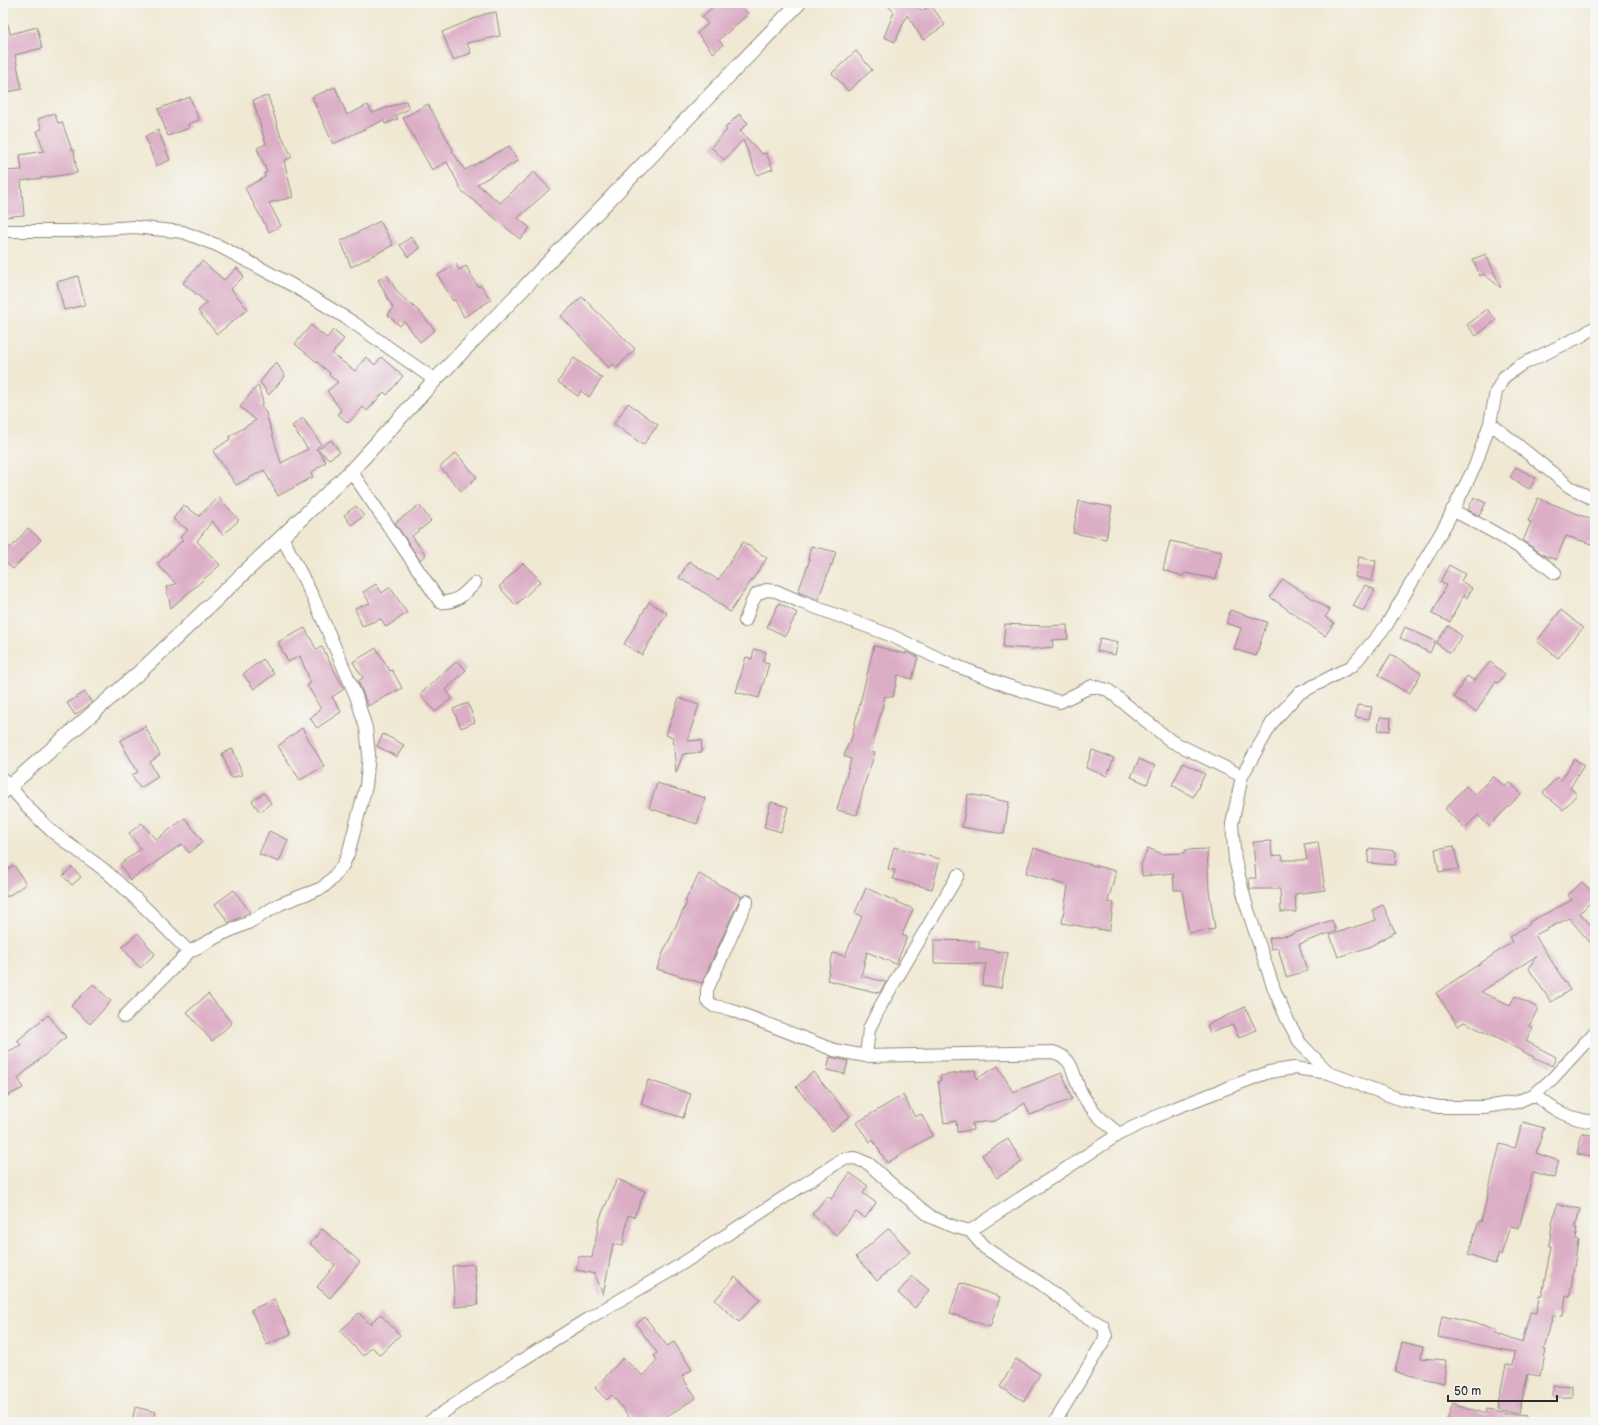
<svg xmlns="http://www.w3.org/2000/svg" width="1598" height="1425" font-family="'Balsamiq Sans',sans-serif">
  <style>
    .building { fill: #dcaec6 }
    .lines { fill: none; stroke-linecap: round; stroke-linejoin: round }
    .minor-casing { stroke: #8e8a7f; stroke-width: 14 }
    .tertiary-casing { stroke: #8e8a7f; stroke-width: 16 }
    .minor { stroke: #fff; stroke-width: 12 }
    .tertiary { stroke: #fff; stroke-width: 14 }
  </style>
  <rect width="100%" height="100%" fill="#f6f6f2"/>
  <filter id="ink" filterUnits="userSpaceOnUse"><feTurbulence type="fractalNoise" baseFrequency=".025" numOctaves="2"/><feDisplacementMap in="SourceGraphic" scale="8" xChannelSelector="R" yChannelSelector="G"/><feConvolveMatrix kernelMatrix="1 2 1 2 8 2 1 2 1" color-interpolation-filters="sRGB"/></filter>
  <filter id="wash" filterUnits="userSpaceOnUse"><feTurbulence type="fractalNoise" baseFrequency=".012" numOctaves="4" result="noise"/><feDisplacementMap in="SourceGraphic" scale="16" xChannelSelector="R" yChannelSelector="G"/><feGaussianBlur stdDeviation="0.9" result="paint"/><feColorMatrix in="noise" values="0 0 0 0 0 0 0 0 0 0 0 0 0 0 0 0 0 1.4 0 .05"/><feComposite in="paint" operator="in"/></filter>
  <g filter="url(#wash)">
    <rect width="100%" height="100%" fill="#f0e8d3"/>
    <g id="blocks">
      <path class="building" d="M717,3H739L748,14L719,40L723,45L713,53L697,33L708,24L702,17Z
        M885,3H914L922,11L931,5L945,25L923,40L907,15L895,42L884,37L894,12Z
        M496,12L500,36L467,43L471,53L453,60L442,32L485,14Z
        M3,24H8L10,34L37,27L42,48L15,55L22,89L3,93Z
        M856,51L872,70L848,91L832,73Z
        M335,87L347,115L368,105L372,113L406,101L409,109L396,115L398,119L385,124L384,120L333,144L312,97Z
        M268,96L281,137L282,136L292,157L284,161L293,197L269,203L281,226L269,232L245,188L265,177L264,173L267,172L257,148L266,144L253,100Z
        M190,97L199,120L188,124L189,128L168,136L158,109Z
        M428,104L453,150L452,151L465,170L509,146L518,161L477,184L500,203L534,172L550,189L518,218L530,228L520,239L462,191L447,162L432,170L403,118Z
        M54,113L58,123L62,122L72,150H74L77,173L21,181L24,215L3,217V201L7,200L4,171L22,170L20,155L44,151L37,131L42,129L38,119Z
        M739,114L748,123L740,131L762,154L766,153L773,169L757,175L743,140L724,160L711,147L727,130L725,128Z
        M158,130L170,160L156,166L145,136Z
        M380,221L393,245L351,267L341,241Z
        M411,237L420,248L408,257L400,245Z
        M1486,254L1501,288L1484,274L1480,276L1473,259Z
        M202,261L224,280L237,268L244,276L231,289L248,309L217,334L198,311L207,303L183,283Z
        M456,264L459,270L466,266L478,287L481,285L491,300L464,317L455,300L453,301L438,275Z
        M387,275L398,293L421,313L435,330L420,342L404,321L400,326L388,315L393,308L378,280Z
        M78,276L85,305L64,310L57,282Z
        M582,297L635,349L617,368L612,364L609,368L561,316Z
        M1487,309L1496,320L1476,336L1467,325Z
        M311,325L327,338L333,330L344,339L332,354L355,371L366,357L375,365L381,357L403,376L387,395L384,392L367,411L363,407L348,423L338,414L341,410L327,391L338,382L329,375L330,373L295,344Z
        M574,358L602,378L589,397L581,391L578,396L558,382Z
        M276,362L285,376L269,395L260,382Z
        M258,385L263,402L261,405L266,413L281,463L308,449L292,426L303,418L321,444L316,449L317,450L331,440L340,452L329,459L318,451L326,462L311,473L313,477L278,496L264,470L236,485L213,451L230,439L229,437L256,420L240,407Z
        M628,403L658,425L643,445L614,424Z
        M456,453L477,477L461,491L440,467Z
        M1516,467L1536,478L1529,489L1510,477Z
        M219,497L239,520L223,535L212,521L197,541L220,565L171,608L166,587L176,584L157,564L183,540L180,537L188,530L173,519L183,505L199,516Z
        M1474,497L1486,503L1479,516L1468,510Z
        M1538,498L1595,521V545L1566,536L1556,560L1544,555L1523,541L1531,522L1528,521Z
        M1079,501L1112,507L1106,539L1073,533Z
        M419,505L431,521L412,536L426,555L420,560L395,523Z
        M356,506L364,516L351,525L344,515Z
        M28,528L41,540L13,569L3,560V541L11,548Z
        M1170,541L1222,552L1216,579L1185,573L1183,576L1163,570Z
        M743,542L767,558L730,612L708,595L679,578L689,561L718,580Z
        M811,546L836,552L832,565H831L818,600L798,592L810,559H808Z
        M1359,557L1376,561L1372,581L1355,577Z
        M523,563L541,581L516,605L499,587Z
        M1449,565L1465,574L1461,581L1472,588L1467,598L1463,595L1450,622L1432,614L1446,585L1440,582Z
        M1283,579L1330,610L1325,617L1334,623L1325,636L1270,597Z
        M376,584L382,593L390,587L407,613L386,627L381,619L362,626L355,608L370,603L363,592Z
        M1365,585L1375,590L1363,611L1353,606Z
        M649,602L667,613L642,655L624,644Z
        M779,603L797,613L785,636L767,627Z
        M1230,610L1267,622L1256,656L1234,649L1241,628L1226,623Z
        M1561,610L1583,628L1558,658L1537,641Z
        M1005,624L1043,626L1067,625L1068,639L1052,640L1053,647L1033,649L1003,647Z
        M1448,626L1462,636L1450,653L1436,643Z
        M1405,627L1435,641L1430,653L1400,638Z
        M305,628L316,649L322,647L344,689L332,697L341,712L317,728L310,718L321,709L307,685L311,683L300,656L288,662L278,642Z
        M1100,638L1118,642L1115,655L1097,651Z
        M874,646L906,654V652L918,657L912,679L898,675L893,697L885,696L871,752L875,753L865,782L857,815L837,810L851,759L844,756L848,744H850Z
        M376,648L390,671L392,670L402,688L368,706L358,681L363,678L353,662Z
        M754,649L766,652L763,662L769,664L759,698L736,692L746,657L752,659Z
        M1391,654L1421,673L1409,694L1378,675Z
        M263,659L274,674L254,689L243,674Z
        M457,661L466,670L446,690L452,698L435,712L420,694Z
        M1490,662L1505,674L1498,683L1495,682L1476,712L1454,697L1467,676L1474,681Z
        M85,692L92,703L75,715L67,703Z
        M679,698L699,705L687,741L701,740L702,752L683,754L676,773L673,737L666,735Z
        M468,703L475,722L461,728L453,709Z
        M1358,705L1372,707L1369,719L1355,717Z
        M1380,717L1391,718L1390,731L1378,730Z
        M145,726L160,755L150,762L158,777L140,788L132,775L138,772L120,741Z
        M302,728L324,766L300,780L278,746Z
        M383,734L404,745L397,757L377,746Z
        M233,749L242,775L231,778L222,753Z
        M1092,750L1114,758L1107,776L1086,768Z
        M1139,759L1155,766L1147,784L1131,777Z
        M1574,759L1584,765L1570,788L1577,794L1563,810L1543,793L1557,777L1561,781Z
        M1183,763L1205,774L1193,797L1172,785Z
        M1493,776L1505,787L1510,782L1521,794L1489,826L1478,815L1465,828L1445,809L1466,786L1475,795Z
        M657,783L705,798L697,824L649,808Z
        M264,793L271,803L260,812L252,801Z
        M968,794L1009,802L1004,834L962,827Z
        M771,802L788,807L781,832L764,827Z
        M185,818L203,842L189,853L182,844L130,880L120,864L141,849L129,833L142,823L156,840Z
        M269,831L288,840L279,862L259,854Z
        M1271,841L1272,856L1282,855L1283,860H1307L1304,844L1318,842L1325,890L1295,894L1296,912H1281L1280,889H1250L1249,878H1256L1253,842Z
        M1454,846L1459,869L1439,872L1435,849Z
        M894,847L940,859L932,889L893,879L895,870L888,869Z
        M1034,848L1060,857L1116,871L1108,902L1114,903L1109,931L1062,923L1068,886L1026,873Z
        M1148,848L1162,854L1185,853V850L1207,849L1209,890L1215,929L1189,933L1182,890H1174L1173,873L1142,876L1141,865Z
        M1369,848L1396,851L1395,865L1368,863Z
        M14,865L26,884L7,897L3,890V873Z
        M72,867L81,877L72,885L63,876Z
        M699,874L741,896L702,983L657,969L665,947H666L687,902L685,901Z
        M1582,882L1595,894V898L1580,913L1595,930V948L1569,918L1535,935L1570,990L1551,1002L1529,969L1536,956L1481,992L1510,1005L1515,996L1538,1008L1529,1026L1533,1028L1526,1041L1556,1057L1552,1066L1464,1022L1458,1026L1436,993L1512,942L1509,937L1530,924L1529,922L1572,900L1568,895Z
        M866,888L913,909L902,935L907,937L896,964L867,952L861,976L886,982L879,993L827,980L833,953L845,956L862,916L855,913Z
        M234,890L250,912L229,923L215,904Z
        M1383,905L1395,932L1369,947L1338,957L1330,935L1376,920L1372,910Z
        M1332,920L1336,931L1299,944L1307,971L1286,977L1278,948L1271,949L1269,938L1289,935Z
        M138,933L155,954L140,968L122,947Z
        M934,940L979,941V948L1008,953L1001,988L982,985L986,964L934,963Z
        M93,984L111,1001L90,1024L71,1006Z
        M208,994L232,1023L212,1041L187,1012Z
        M1245,1007L1256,1030L1239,1038L1233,1025L1210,1033L1207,1025Z
        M48,1015L66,1037L18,1078L23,1088L3,1098V1054L21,1045L17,1041Z
        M830,1057L848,1061L845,1074L827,1070Z
        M998,1066L1013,1092L1062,1073L1072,1099L1030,1115L1025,1103L995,1121L972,1123L973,1130L957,1132L956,1121L944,1123L938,1081L941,1080L940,1076L975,1070L976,1079Z
        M813,1072L850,1116L832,1131L796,1087Z
        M648,1080L691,1094L683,1118L641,1104Z
        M903,1095L915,1117L921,1114L933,1135L887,1163L873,1140L870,1142L856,1123Z
        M1523,1122L1544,1128L1536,1153L1559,1161L1554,1178L1533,1172L1519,1228L1510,1226L1501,1255L1499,1254L1495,1264L1468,1255L1479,1221L1481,1222L1500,1144L1515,1148Z
        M1582,1133L1595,1136V1158L1577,1154Z
        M1008,1139L1022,1162L997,1178L982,1155Z
        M850,1173L868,1186L863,1193L876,1203L865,1218L856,1212L836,1235L812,1214L828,1196L831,1199Z
        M617,1179L645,1191L634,1217L628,1215L623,1246L613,1244L603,1295L595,1274L576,1270L579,1256L592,1258L600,1218Z
        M1557,1204L1580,1209L1575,1228H1577L1575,1239L1578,1240L1570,1296L1566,1295L1563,1316L1553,1315L1544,1350H1546L1540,1376L1528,1374L1519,1413L1497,1408L1506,1365H1513L1515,1352L1438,1337L1442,1316L1483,1325L1496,1330L1495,1333L1522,1343L1530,1312L1537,1313L1539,1295H1542L1551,1246H1549L1552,1224Z
        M889,1228L910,1252L877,1281L856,1257Z
        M322,1229L360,1262L330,1298L317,1287L335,1265L310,1244Z
        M474,1264L478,1305L455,1307L452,1266Z
        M912,1276L929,1290L915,1308L898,1293Z
        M735,1277L760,1299L739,1322L715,1300Z
        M960,1283L1000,1297L990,1327L950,1313Z
        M274,1299L291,1334L267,1345L251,1310Z
        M359,1313L370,1324L380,1314L400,1335L380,1355L372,1347L363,1356L340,1331Z
        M645,1317L667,1346L674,1342L692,1370L682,1376L696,1398L657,1422H633L612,1395L607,1400L595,1388L623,1358L643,1376L657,1361L654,1355L657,1353L636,1324Z
        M1402,1342L1423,1347L1421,1358L1446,1360L1444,1383L1395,1372Z
        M1016,1359L1040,1374L1024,1401L1000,1387Z
        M1553,1385L1572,1386V1397H1553Z
        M1453,1403L1486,1414L1487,1409L1526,1416L1525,1422H1446Z
        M135,1407L156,1412L154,1422H132Z"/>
    </g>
  </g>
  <g filter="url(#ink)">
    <use href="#blocks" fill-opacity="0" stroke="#8e8a7f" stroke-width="1"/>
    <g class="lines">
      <g class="minor-casing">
        <path id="minor" d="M3,231H72L134,227L183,232L219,246L292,285L351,321L435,380
          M1490,423L1570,487L1595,500
          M351,471L440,602C456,604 465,593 475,583
          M1452,510C1489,529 1523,547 1555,573
          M745,621L752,602L757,594L766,590L776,591L801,602L890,635L942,660L1005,685L1060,702L1092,686L1108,690L1171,741L1242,776
          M3,779C19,797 35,817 54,833C71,847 90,858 108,873C136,898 163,925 189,952
          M747,901L707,990V1001L714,1006L729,1009L834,1050L866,1056L1053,1052C1074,1058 1072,1073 1080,1090C1083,1097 1089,1105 1094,1111C1101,1120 1111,1127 1119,1134
          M124,1017L189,952L222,934L248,923L280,904L322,888L333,878L343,865L348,854L366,786L369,754L366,728L356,696L336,650L313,597L282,537
          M866,1056L869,1029L881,1005L958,875
          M1329,1073L1300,1043L1286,1017L1274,989L1246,904L1235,860L1232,824L1242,776L1272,723L1298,694L1352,666L1386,626L1446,524L1475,466L1490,423L1496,392L1504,377L1519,366L1583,335L1595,327
          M1535,1094C1553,1111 1570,1119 1595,1122
          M970,1231L1119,1134L1170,1110L1269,1072L1294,1068L1329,1073L1402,1100L1439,1107H1484L1517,1102L1535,1094L1552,1079L1595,1032
          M429,1422L503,1372L589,1318L677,1267L843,1159L855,1158L869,1164L891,1184L931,1217L952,1226L970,1231L985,1248L1040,1283L1080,1313L1103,1326L1106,1337L1055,1422"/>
      </g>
      <g class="tertiary-casing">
        <path id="tertiary" d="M3,792L142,670L351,471L435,380L799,3"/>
      </g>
      <use href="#minor" class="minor"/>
      <use href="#tertiary" class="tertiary"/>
    </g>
  </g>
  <rect width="1598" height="1425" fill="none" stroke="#f6f6f2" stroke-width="16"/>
  <path d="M1448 1395v6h109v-6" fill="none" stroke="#2b2b2b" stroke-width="2"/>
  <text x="1454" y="1395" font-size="12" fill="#2b2b2b" stroke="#f6f6f2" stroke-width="3" paint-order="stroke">50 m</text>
</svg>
